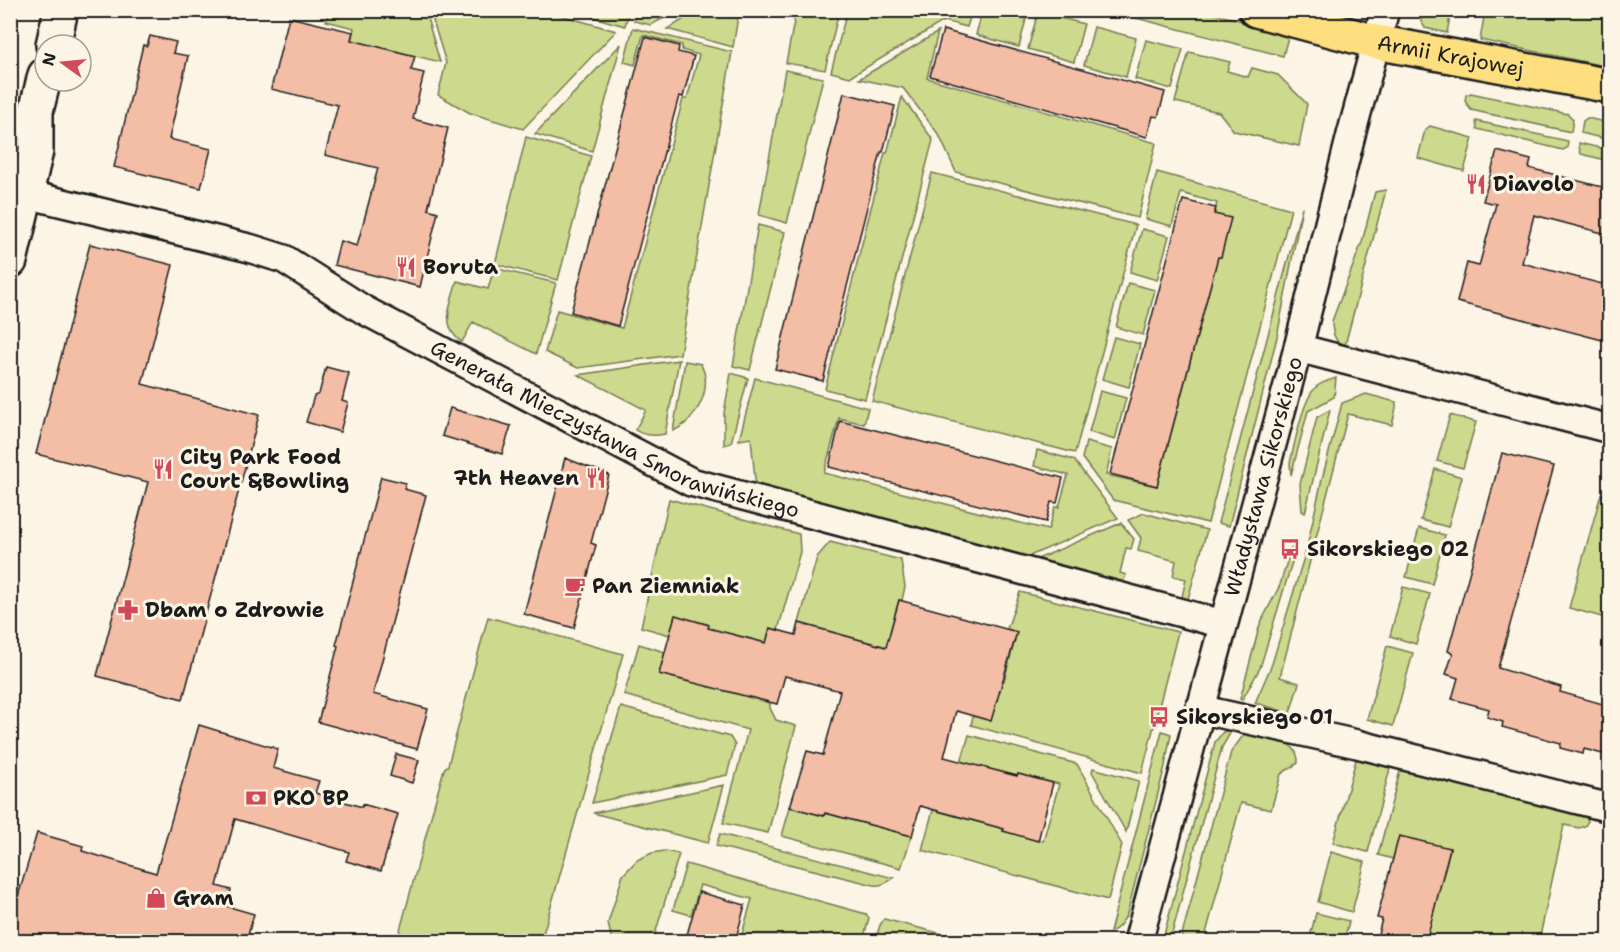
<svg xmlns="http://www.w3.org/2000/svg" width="1620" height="952" font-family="'Shantell Sans',sans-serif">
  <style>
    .green { fill: #cdd98c; stroke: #747a54; stroke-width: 1.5 }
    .building { fill: #f3bda6; stroke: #1c1c1c; stroke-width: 1.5 }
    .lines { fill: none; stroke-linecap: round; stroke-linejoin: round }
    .street-casing { stroke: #1c1c1c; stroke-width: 32 }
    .secondary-casing { stroke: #1c1c1c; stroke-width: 38 }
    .primary-casing { stroke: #1c1c1c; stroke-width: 38 }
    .street { stroke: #fcf5e5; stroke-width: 27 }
    .secondary { stroke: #fcf5e5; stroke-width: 33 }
    .primary { stroke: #fddf80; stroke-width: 33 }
    .labels { text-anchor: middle; stroke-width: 6; stroke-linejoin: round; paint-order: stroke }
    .street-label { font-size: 21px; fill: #1c1c1c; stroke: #fcf5e5 }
    .poi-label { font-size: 21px; font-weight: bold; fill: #1c1c1c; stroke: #fcf5e5; text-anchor: start }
  </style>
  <rect width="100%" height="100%" fill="#fcf5e5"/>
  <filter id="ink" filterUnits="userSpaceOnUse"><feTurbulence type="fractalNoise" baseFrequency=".0167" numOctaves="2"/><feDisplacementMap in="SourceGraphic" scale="12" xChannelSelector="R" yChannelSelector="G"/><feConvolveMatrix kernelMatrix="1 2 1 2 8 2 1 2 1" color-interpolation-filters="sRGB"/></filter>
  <g filter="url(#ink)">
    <path class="green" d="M329,10L425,11L440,62L351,40L354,28L326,21Z
      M430,11H546L616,31L523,129L470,113L438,95L446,63Z
      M571,11L629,10V11L625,26Z
      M637,11V10L677,11L651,25L634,21Z
      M698,11H739L733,47L667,29Z
      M796,11H839L825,70L786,63Z
      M847,11V10L972,11L967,27L944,21L850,77L831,72Z
      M982,11H1028L1019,47L976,35Z
      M1109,11H1204L1289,33L1283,56Z
      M1424,11H1451L1447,33L1425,28L1421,21Z
      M1485,11H1609V67L1480,40Z
      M1038,12L1084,24L1074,62L1028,49Z
      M1094,27L1136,38L1126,77L1084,65Z
      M633,28L732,52L680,354L578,368L545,352L557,310L622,328L683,99H687L699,55L682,50V45L643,35L635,65L624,62Z
      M938,32L927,78L1156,143L1138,218L956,172L939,135L903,88L859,79Z
      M1146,40L1183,49L1172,89L1135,79Z
      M621,44L592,151L535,134Z
      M1189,52L1230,62L1227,71L1248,77L1252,68L1278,75L1307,104L1299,146L1234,131L1219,112L1175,102Z
      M785,70L823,78L787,223L759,215Z
      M1471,93L1568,114L1573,119L1571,132L1471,110L1465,101L1466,95Z
      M902,97L933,140L865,399L825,389L885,153H887Z
      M1587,118L1609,123V140L1581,133L1583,121Z
      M1476,121L1568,141L1567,148L1563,150L1477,129Z
      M1430,126L1473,138L1464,171L1418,158L1425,130Z
      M526,137L591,156L558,280L495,264Z
      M1579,143L1609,150V161L1581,154L1579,147Z
      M1157,172L1291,209L1208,523L1113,500L1082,458L1086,442L1112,449L1106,475L1157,486L1218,257H1221L1230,218L1214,214L1217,203L1181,193L1172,226L1145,219Z
      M932,173L1136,225L1075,453L872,401Z
      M1386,190L1344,349C1335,340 1332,334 1332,321L1362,242L1375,192Z
      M1302,207L1277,337L1229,526L1218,523Z
      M758,225L785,232L750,370L733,366Z
      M1142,229L1169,236L1157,280L1130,272Z
      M494,268L556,283L536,354L473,322L462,342C439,327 451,301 457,281L488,289Z
      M1128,283L1155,290L1143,335L1116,327Z
      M1114,337L1140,344L1129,387L1102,379Z
      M679,360L665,434C655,436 644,436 635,430L646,410L578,375Z
      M685,361L701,364C702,368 705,373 705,377C708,399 692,423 673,431Z
      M731,373L748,378L731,443L724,445V413Z
      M755,378L868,408L864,424L839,418L824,473L1048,530L1055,507H1059L1068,475L1034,466L1037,450L1074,460L1118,518L1025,558L756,490L751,438L739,440Z
      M1336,378L1334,397L1308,411L1291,475L1290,463C1295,443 1302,402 1315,388C1321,382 1329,380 1336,378Z
      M1100,391L1126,398L1115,440L1089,432Z
      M1366,394L1396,402V408L1392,425L1348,414L1280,677L1299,683L1290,713L1255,703L1272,664L1307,547L1322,479L1342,403Z
      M1330,410L1305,513L1302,511L1300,484L1317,417Z
      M1450,415L1476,422L1463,468L1437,461Z
      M1435,469L1462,477L1448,527L1421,520Z
      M1601,494L1609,497V619L1569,608Z
      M669,499L799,534L800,552L778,630L770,628L766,643L708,628V624L675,616L670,635L641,627Z
      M1144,513L1207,530L1188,599L1182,597L1186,579L1173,576L1176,561L1138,551L1141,538L1128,520Z
      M1121,523L1134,539L1131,549L1126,548L1120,573L1126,575L1123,583L1035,560Z
      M1419,528L1445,535L1432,584L1406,577Z
      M830,542L901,560L905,587L902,600H899L886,647L799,623L817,557Z
      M1291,548L1296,549L1260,668L1242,700L1240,699L1260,624L1280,585Z
      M1403,587L1430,594L1416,644L1390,636Z
      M1020,592L1178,632L1142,773L971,725L973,716L1002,681H1004L1017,632L1007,629Z
      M488,617L623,654L541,941H397L444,769L448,765Z
      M639,644L665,652L659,674L689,682L695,661L703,685L770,703V708L776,720L796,726L768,833L723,823L748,730L624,695Z
      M1387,646L1413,653L1393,726L1367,719Z
      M621,707L730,737L735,745L727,775L592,803Z
      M1232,730L1222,747L1170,941L1162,942L1215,742L1223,732Z
      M1162,731L1171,734L1165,766L1127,914C1122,922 1119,929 1110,932Z
      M1245,733C1265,737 1299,737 1298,763L1281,774L1271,810L1241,803L1204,941L1180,942L1231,752Z
      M969,735L1077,764L1122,845L1108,900L922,850L933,810L1004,829L1003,831L1043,841L1059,784L1018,774L1017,776L961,762Z
      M1357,756L1391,765L1368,852L1333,843Z
      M1401,767L1581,811L1586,816L1588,821L1585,826L1579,828L1564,825L1539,941H1426L1450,849L1399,836L1393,859L1378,855Z
      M1093,768L1139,781L1126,832L1092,772Z
      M724,785L708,843L593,813Z
      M790,807L823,816L825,813L912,836L901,868L782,836Z
      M720,834L894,878C888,882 882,886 874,885L716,846Z
      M665,851L679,854L653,941H612L608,923L623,875L637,860L652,853Z
      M1331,852L1365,862L1352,912L1318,902Z
      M686,864L866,914L869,918L863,941H740L752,899L700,885L691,915L673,910Z
      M1316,913L1349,921L1344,941H1309Z
      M884,919L970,941H875L880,925Z"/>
    <path class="building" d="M289,17L353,32L351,40L415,56L411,70L424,73L413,119L448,128L428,209L438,212L420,287L334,265L340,241L357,246L378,168L325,155L338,105L271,89Z
      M943,30L1165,92L1158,117L1153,116L1147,137L930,76Z
      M150,36L176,42L173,53L188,56L169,139L211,149L201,188L114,167L143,45L147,46Z
      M645,37L679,46L678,52L694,56L683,97L679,96L618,326L571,312Z
      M844,93L895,106L883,152H881L823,381L775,369Z
      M1497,151L1531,160L1529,168L1610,189V235L1534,215L1522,263L1610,286V342L1457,302L1467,263L1479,266L1496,204L1483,201Z
      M1183,200L1216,208L1214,214L1231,218L1221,257H1218L1157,486L1110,474Z
      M90,244L173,265L142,384L259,415L183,699L97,676L148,482L36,454Z
      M326,367L349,373L342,401L348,403L340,432L306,422L314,396L319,394Z
      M450,408L511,426L502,454L442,436Z
      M840,421L1063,478L1057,503L1051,502L1046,522L829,467Z
      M1502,453L1554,466L1498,668L1561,687L1560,692L1610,706V756L1584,749L1583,754L1560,748L1561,743L1502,727L1503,722L1487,717L1489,709L1452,699L1458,678L1446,674L1453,653L1448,651Z
      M565,458L609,475L591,543L596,545L574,628L524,614Z
      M381,477L406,483L404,489L426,495L373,694L428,709L417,749L318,722L338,646L336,645Z
      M899,600L1017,632L991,721L956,711L944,757L1017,776L1018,774L1053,783L1038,841L1003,831L1004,829L920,806L912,836L825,813L824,816L790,807L807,751L823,755L840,691L785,676L777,704L659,674L675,615L709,625L708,628L766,643L770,628L796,635L799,623L886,647Z
      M199,725L278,749L273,768L319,781L315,793L362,807V804L398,814L381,871L346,861L349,852L235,819L217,886L231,890L226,906L254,914L246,942H10V923L37,833L83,846L82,851L156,873Z
      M396,754L419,760L412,783L390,776Z
      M1399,836L1450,848L1426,942H1376L1382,919L1377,918Z
      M699,892L745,905L735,942H685Z"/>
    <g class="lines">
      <g class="street-casing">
        <g id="street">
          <path id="s1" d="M26,194L249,248L284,259L364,310L691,482L1223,624"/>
          <path d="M1298,348L1610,429"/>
          <path d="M1199,709L1357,744L1610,808"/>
          <path id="s2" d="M1138,942L1298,348L1351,135L1385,10"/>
        </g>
      </g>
      <g class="secondary-casing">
        <path id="secondary" d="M53,45L61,10
          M10,261L36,151V111L45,75"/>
      </g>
      <g class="primary-casing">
        <g id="primary">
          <path id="s3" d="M1256,10L1376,42L1610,86"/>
        </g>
      </g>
      <use href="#street" class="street"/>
      <use href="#secondary" class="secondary"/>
      <use href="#primary" class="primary"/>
    </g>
  </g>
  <defs>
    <g id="restaurant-bare" transform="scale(1.62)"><path d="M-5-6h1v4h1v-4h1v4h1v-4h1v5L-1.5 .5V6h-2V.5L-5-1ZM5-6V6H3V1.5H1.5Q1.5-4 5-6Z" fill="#d1495b" stroke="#fcf5e5" stroke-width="2.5" paint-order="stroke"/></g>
    <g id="bus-bare" transform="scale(1.62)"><path d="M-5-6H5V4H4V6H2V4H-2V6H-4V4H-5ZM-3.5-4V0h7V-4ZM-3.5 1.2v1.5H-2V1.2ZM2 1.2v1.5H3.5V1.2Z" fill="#d1495b" stroke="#fcf5e5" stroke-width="2.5" paint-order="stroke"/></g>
    <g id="cafe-bare" transform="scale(1.62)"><path d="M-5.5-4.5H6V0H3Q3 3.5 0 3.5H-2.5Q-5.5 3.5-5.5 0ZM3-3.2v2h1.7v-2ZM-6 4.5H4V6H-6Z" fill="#d1495b" stroke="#fcf5e5" stroke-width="2.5" paint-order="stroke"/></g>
    <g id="pharmacy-bare" transform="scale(1.62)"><path d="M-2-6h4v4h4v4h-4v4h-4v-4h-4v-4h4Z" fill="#d1495b" stroke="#fcf5e5" stroke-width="2.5" paint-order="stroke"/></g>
    <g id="bank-bare" transform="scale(1.62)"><path d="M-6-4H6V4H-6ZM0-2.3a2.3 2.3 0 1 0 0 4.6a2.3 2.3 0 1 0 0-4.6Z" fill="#d1495b" stroke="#fcf5e5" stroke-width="2.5" paint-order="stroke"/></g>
    <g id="shop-bare" transform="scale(1.62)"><path d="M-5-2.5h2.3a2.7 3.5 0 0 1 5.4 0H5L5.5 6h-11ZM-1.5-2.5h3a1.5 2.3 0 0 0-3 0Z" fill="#d1495b" stroke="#fcf5e5" stroke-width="2.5" paint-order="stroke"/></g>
  </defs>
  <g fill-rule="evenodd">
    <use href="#restaurant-bare" x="1476" y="184"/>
    <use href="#restaurant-bare" x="406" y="267"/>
    <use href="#restaurant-bare" x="163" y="469"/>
    <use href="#restaurant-bare" x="596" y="478"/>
    <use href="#bus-bare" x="1290" y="549"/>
    <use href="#cafe-bare" x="575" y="586"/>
    <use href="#pharmacy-bare" x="128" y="610"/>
    <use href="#bus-bare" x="1159" y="717"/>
    <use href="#bank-bare" x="256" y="798"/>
    <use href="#shop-bare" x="156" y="898"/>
  </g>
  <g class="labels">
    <g class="street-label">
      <text dy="7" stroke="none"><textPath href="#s3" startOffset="200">Armii Krajowej</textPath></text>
      <text dy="7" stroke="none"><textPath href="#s1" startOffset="640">Generała Mieczysława Smorawińskiego</textPath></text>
      <text dy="7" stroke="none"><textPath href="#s2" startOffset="482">Władysława Sikorskiego</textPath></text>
    </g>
    <g class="poi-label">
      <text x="1493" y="191">Diavolo</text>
      <text x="423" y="274">Boruta</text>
      <text x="180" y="464">City Park Food<tspan x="180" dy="24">Court &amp;Bowling</tspan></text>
      <text x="579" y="485" text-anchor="end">7th Heaven</text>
      <text x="1307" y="556">Sikorskiego 02</text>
      <text x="592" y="593">Pan Ziemniak</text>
      <text x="145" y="617">Dbam o Zdrowie</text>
      <text x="1176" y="724">Sikorskiego 01</text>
      <text x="273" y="805">PKO BP</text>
      <text x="173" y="905">Gram</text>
    </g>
  </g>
  <rect width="1620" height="952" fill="none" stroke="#fcf5e5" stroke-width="36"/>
  <rect x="18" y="18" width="1584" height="916" fill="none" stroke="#1c1c1c" stroke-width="2" filter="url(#ink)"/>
  <g transform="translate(63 63) rotate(285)"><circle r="28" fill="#fcf5e5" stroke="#a29e95" stroke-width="1.5"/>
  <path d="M0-4.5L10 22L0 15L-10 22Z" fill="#d1495b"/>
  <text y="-9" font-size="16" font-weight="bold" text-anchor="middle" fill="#1c1c1c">N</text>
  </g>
</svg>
